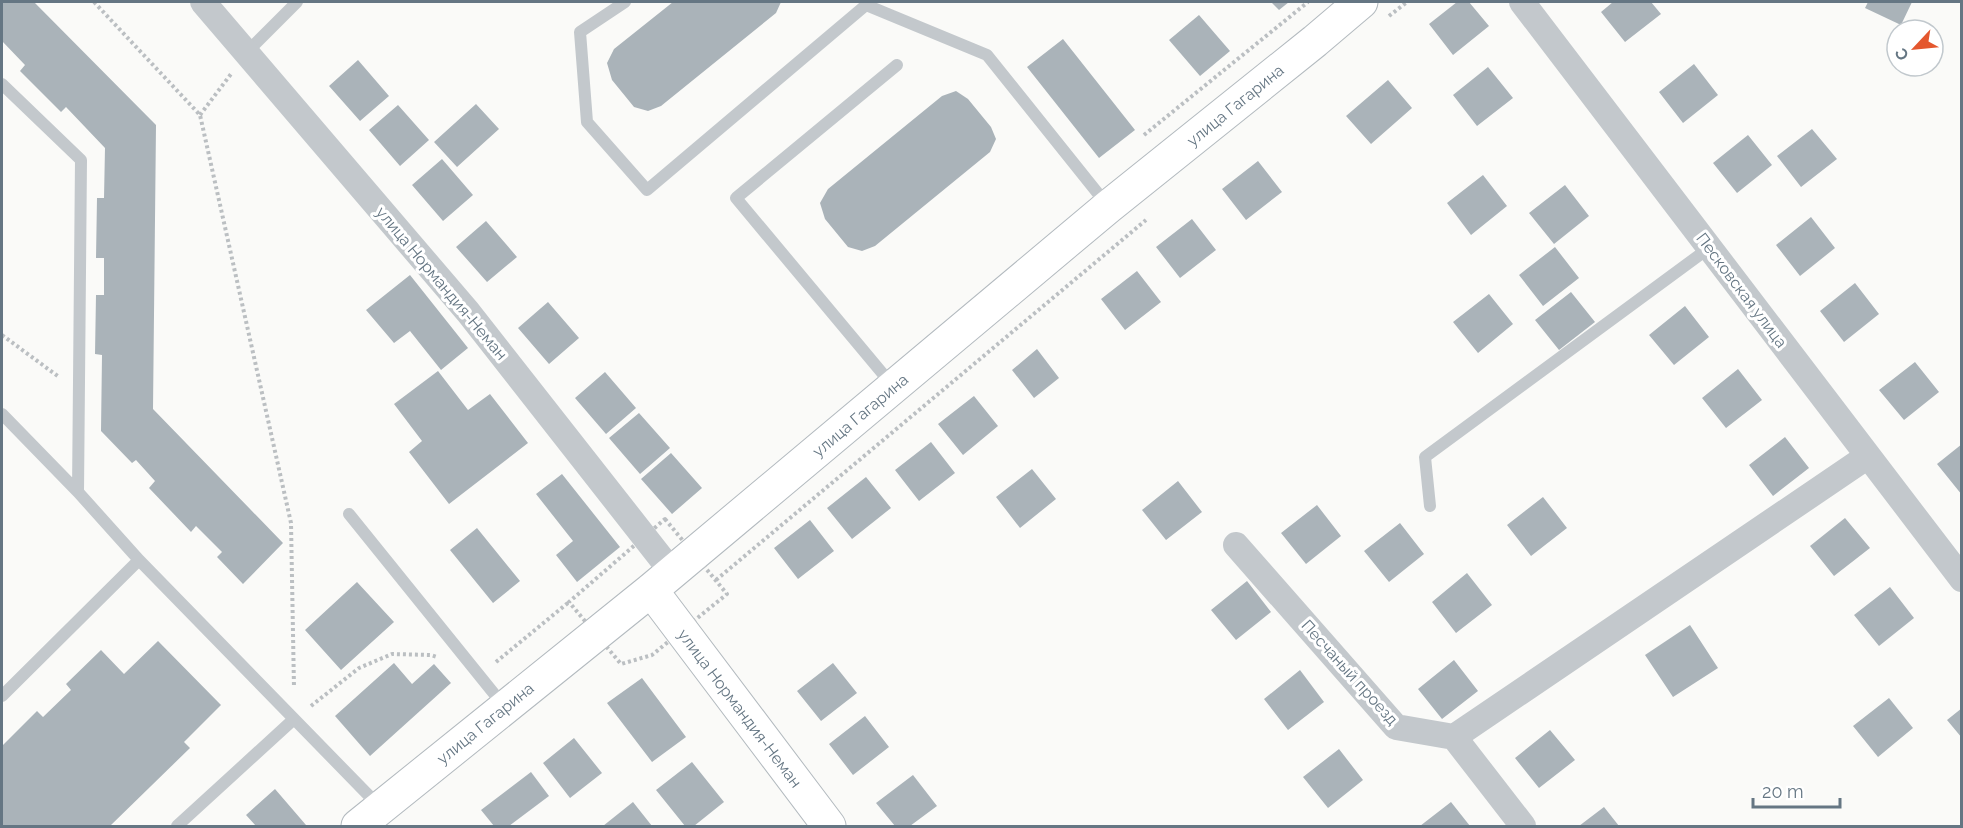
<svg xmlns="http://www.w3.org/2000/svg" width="1963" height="828" font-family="Raleway,sans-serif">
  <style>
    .building { fill: #aab3b9 }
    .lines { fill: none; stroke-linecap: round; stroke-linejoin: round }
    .secondary-casing { stroke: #b3babf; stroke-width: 35 }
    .path { stroke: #bbbfc2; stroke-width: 4; stroke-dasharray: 3 3; stroke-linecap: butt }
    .lane { stroke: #c3c8cc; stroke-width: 12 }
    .street { stroke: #c3c8cc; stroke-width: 26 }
    .secondary { stroke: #fff; stroke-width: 33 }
    .labels { text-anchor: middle; stroke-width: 6; stroke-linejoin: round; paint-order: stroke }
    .street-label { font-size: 16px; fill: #657683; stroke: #fff }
  </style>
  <rect width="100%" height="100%" fill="#fafaf8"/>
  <path class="building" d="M2,2H34L156,125L153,409L283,543L243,584L217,557L222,552L196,526L191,532L149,488L155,481L136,460L132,463L101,431L102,355L95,354L96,295H104V258H96L97,198H104L105,148L66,107L61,112L20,71L25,65L2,41Z
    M673,2H781L776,13L661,106L648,111L634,107L612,80L607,63L614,49Z
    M1271,2H1289L1279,10Z
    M1457,2H1469L1489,26L1453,55L1429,24Z
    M1613,2H1651L1661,14L1625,42L1601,12Z
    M1868,2H1912L1901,25L1865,8Z
    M1199,15L1230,51L1200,76L1169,40Z
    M1063,39L1135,130L1099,158L1027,67Z
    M358,60L389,96L360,121L329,86Z
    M1694,64L1718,95L1683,123L1659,92Z
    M1488,67L1513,98L1477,126L1453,95Z
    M1388,80L1412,108L1371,144L1346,116Z
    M956,91L968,99L991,127L996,139L990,152L875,246L862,251L848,247L825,219L820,203L828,189L942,96Z
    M476,104L499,129L457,167L434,142Z
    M398,105L429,140L400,166L369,130Z
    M1812,129L1837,159L1801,187L1777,156Z
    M1748,135L1772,165L1737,193L1713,163Z
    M442,159L473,195L443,221L412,185Z
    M1258,161L1282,192L1246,220L1222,189Z
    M1483,175L1507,206L1471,235L1447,203Z
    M1565,185L1589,216L1554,244L1529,213Z
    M1811,217L1835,248L1800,276L1776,245Z
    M1192,219L1216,250L1180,278L1156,247Z
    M486,221L517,257L487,282L456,247Z
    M1555,247L1579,278L1543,306L1519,275Z
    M1137,271L1161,302L1125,330L1101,299Z
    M410,275L468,348L441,370L410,331L394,343L366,310Z
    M1855,283L1879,314L1844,342L1820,311Z
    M1571,292L1595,322L1559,350L1535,320Z
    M1489,294L1513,324L1478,353L1453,322Z
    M548,302L579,338L549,364L518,328Z
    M1685,306L1709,337L1674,365L1649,335Z
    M1037,349L1059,378L1034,398L1012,370Z
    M1915,362L1939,392L1904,420L1879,390Z
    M1738,369L1762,400L1726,428L1702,398Z
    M438,371L468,410L490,394L528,443L449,504L409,452L422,441L394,404Z
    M605,372L636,408L606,434L575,398Z
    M974,396L998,426L963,455L938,424Z
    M639,413L670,448L640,474L609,438Z
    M1785,437L1809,468L1773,496L1749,465Z
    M931,442L955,473L919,501L895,470Z
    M1962,444V495L1937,464Z
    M671,453L702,488L672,514L641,479Z
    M1032,469L1056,499L1020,528L996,497Z
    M562,474L620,547L577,582L556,555L573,541L536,494Z
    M866,477L891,508L852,539L827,508Z
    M1178,481L1202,512L1166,540L1142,510Z
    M1543,497L1567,528L1531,556L1507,525Z
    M1317,505L1341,536L1306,564L1281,533Z
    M1845,518L1870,548L1834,576L1810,546Z
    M810,520L834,551L798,579L774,548Z
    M1400,523L1424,554L1389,582L1364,551Z
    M477,528L520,581L493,603L450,550Z
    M1467,573L1492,605L1456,633L1432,602Z
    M1247,581L1271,612L1236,640L1211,610Z
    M357,582L394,622L341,670L305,630Z
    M1890,587L1914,618L1879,646L1854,615Z
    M1690,625L1718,668L1673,697L1645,655Z
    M158,641L221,705L184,742L190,748L110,826H2V746L37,711L43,717L71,690L66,684L101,650L124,674Z
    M1454,660L1478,691L1442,719L1418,689Z
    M394,663L412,684L434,664L451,683L370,756L335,716Z
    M833,663L857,693L821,721L797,691Z
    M1300,670L1324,702L1288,730L1264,699Z
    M642,678L686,737L652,762L607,703Z
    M1889,698L1913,728L1878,757L1853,726Z
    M1962,708V738L1947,720Z
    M865,716L889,747L853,775L829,744Z
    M1550,730L1575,760L1539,788L1515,758Z
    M574,738L602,773L570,798L543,763Z
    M1339,749L1363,780L1328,808L1303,777Z
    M692,762L724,802L694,826H685L656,790Z
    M531,772L549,796L509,826H494L481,810Z
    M913,775L937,806L910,826H895L876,803Z
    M275,789L306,825L305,826H256L246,815Z
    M633,802L652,826H603Z
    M1451,802L1470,826H1420Z
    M1604,807L1619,826H1579Z"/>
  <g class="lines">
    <g class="secondary-casing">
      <path id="secondary" d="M651,590L829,826
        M358,826L651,590L1108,207L1315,41L1361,2"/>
    </g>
    <path class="path" d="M94,2L200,115L291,523L294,688
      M1389,16L1407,2
      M200,115L231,74
      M1144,135L1308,2
      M2,335L59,377
      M665,519L727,594L652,655L621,664L569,602Z
      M716,580L1146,220
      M496,662L569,602
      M311,706L359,668L392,654L431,655L437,657"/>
    <path class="lane" d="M625,2L580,32L587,122L647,190L866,5L868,2
      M866,5L987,55L1108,206
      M247,52L297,2
      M2,84L81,160L78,492L139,560
      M893,386L736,198L897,65
      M2,414L78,492
      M1430,506L1425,457L1709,248
      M349,514L504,706
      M2,696L139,560L380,807
      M177,826L294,719"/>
    <path class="street" d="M203,2L468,312L672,572
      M1522,2L1962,579
      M1236,545L1396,727L1454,737L1523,826
      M1454,737L1868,456"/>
    <use href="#secondary" class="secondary"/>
  </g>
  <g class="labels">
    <g class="street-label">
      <text transform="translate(1235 105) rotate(-39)" y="6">улица Гагарина</text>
      <text transform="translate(442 283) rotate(50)" y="6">улица Нормандия-Неман</text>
      <text transform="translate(1742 290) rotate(53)" y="6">Песковская улица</text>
      <text transform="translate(860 415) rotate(-40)" y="6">улица Гагарина</text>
      <text transform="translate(1350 672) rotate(48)" y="6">Песчаный проезд</text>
      <text transform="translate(740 708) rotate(53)" y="6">улица Нормандия-Неман</text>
      <text transform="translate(485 723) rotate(-39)" y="6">улица Гагарина</text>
    </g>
  </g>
  <rect width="1963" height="828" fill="none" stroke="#657683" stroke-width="6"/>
  <g transform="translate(1915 48) rotate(244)"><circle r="28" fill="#ffffff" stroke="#c1c8cd" stroke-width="1.5"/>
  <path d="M0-4.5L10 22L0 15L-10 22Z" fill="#e4572e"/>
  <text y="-9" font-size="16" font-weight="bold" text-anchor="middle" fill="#657683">С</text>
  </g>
  <path d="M1753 798v9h87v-9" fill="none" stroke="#657683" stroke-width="3"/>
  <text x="1762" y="798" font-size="18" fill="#657683" stroke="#ffffff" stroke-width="4.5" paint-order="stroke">20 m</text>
</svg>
